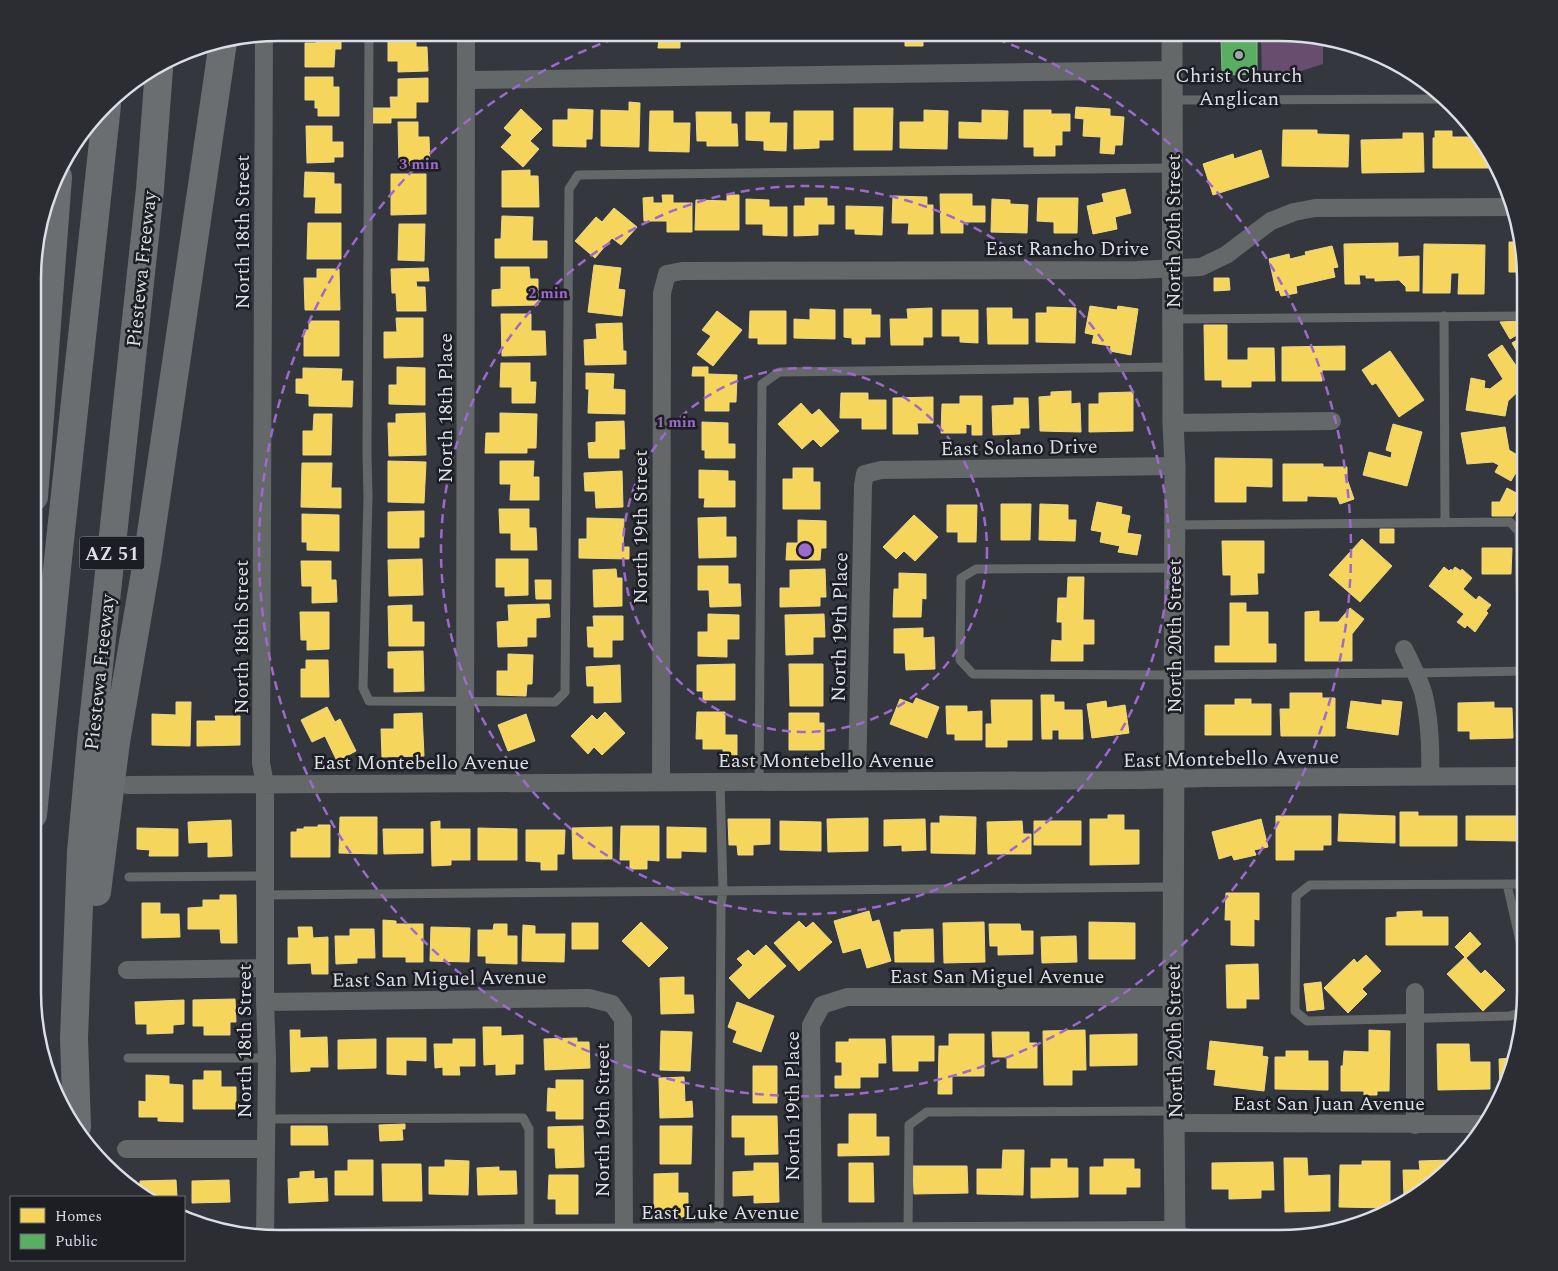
<svg xmlns="http://www.w3.org/2000/svg" width="1558" height="1271" font-family="Spectral,serif">
  <style>
    .green { fill: #684d6e }
    .homes { fill: #f6d55c; stroke: #eed885 }
    .public { fill: #5aae61; stroke: #81bc88 }
    .lines { fill: none; stroke-linecap: round; stroke-linejoin: round }
    .service { stroke: #656869; stroke-width: 9 }
    .minor { stroke: #656869; stroke-width: 18 }
    .tertiary { stroke: #656869; stroke-width: 21 }
    .motorway { stroke: #6a6e71; stroke-width: 28 }
    .ring { fill: none; stroke: #9d6acc; stroke-width: 2.5; stroke-dasharray: 9 6 }
    .poi-dot { fill: #a1a4aa; stroke: #1c1e23; stroke-width: 2 }
    .labels { text-anchor: middle; stroke-width: 5; stroke-linejoin: round; paint-order: stroke }
    .shield { fill: #1c1e23; stroke: #a2a4aa; stroke-width: 1 }
    .shield-label { font-size: 19px; font-weight: bold; fill: #dbdee4 }
    .poi-label { font-size: 20px; fill: #dbdee4; stroke: #1c1e23 }
    .street-label { font-size: 20px; fill: #dbdee4; stroke: #1c1e23 }
    .rim { fill: none; stroke: #dbdee4; stroke-width: 2.5 }
    .centre { fill: #9d6acc; stroke: #1c1e23; stroke-width: 2.5 }
    .ring-label { font-size: 15px; text-anchor: middle; font-weight: bold; fill: #9d6acc; stroke: #1c1e23; stroke-width: 5; stroke-linejoin: round; paint-order: stroke }
  </style>
  <rect width="100%" height="100%" fill="#34383e"/>
  <path class="green" d="M1261,38H1316L1323,39V64L1276,79L1262,82Z"/>
  <path class="homes" d="M316,33H341V49H335L334,67H305V43H316Z
    M388,33H416V47H427L428,71L398,72V61H388Z
    M507,33H531V41H507Z
    M538,33H579V39H538Z
    M607,33H631V39H607Z
    M638,33H680V48H658L659,39H638Z
    M692,33H729V38L692,37Z
    M740,33H764V38H740Z
    M815,33H839V38H815Z
    M853,33H893V38L853,37Z
    M905,33H948V36H923V46H905Z
    M989,33H1016V36H989Z
    M1027,33H1074L1073,37L1027,36Z
    M305,77H333V87H339V116H318V108H315V100H305Z
    M428,78V102H416V118H391V123H373V108H391L390,97H398V79Z
    M629,102L640,103L639,147L601,146V110L629,111Z
    M1076,107L1110,109V116L1124,117L1122,145H1115L1114,154L1100,153L1101,137L1083,136L1084,119L1075,118Z
    M854,108H893L892,150H854Z
    M521,109L542,129L530,141L539,149L523,167L501,147L512,135L504,128Z
    M568,109L593,110L592,139H586V147L553,146V120H568Z
    M924,110L948,111L947,149L900,148V122H924Z
    M982,110L1008,111L1007,139L959,138V122L982,123Z
    M1024,110H1051V114H1070V131H1062V145H1055V156H1034V147H1024Z
    M650,111H673V123H690L689,152L649,151Z
    M794,111H833V140H819V148L794,149Z
    M696,112H731V124H737L738,146H707V141H697Z
    M746,112H770L769,123H787L786,151L764,150V141L746,140Z
    M398,122H418V137H429L430,165H399Z
    M306,126H332V142H343V157H334V162L307,163Z
    M1283,130H1317V134L1349,135L1348,167L1282,166Z
    M1435,131H1452V137H1475L1493,164V168H1433V138H1435Z
    M1403,133H1423L1424,172L1362,173L1361,140L1403,139Z
    M1261,150L1269,177L1213,195L1203,164L1233,154L1234,159Z
    M530,170V176H538L539,207H502V171Z
    M305,172L334,173V184H341V213H315L316,197H304Z
    M391,174H426V214L391,215Z
    M1125,189L1131,213L1115,217L1117,229L1093,234L1087,206L1104,202L1102,194Z
    M940,194H972V206H985V222H963V233H941Z
    M662,195H673V203H692V232H667V221H644L643,198L653,197V203H663Z
    M727,195H739V230H695L696,200L727,201Z
    M893,196L927,197V205H933V234H908L909,223H892Z
    M805,198H827V206H834V224H818V235L794,236V206H805Z
    M1038,198H1078L1077,233H1054V222L1037,221Z
    M746,199L769,200V207H787V236L763,235V224H746Z
    M992,199L1010,200V204L1028,205L1027,233L991,232Z
    M846,206L883,207L882,235L855,234V229H846Z
    M614,208L637,227L621,245L612,238L595,258L575,241L596,217L602,222Z
    M502,216L533,217L532,241H547V258H495V239H501Z
    M308,223H341V259H307Z
    M399,224H425L424,261L398,260Z
    M1509,242H1518L1524,272H1509Z
    M1398,243V257L1419,256V291H1406V287L1399,280L1375,281V278H1366V275H1359L1360,284H1345L1344,244Z
    M1424,244L1485,245L1484,294H1458L1459,273H1451L1450,293H1423Z
    M1332,246L1338,267L1333,268L1335,277L1296,286L1297,293L1281,296L1279,290L1276,291L1269,259L1289,254L1290,259L1306,255L1305,252Z
    M594,265L621,268L618,289L625,290L622,316L588,312Z
    M501,267H529L530,279H538V305L492,306V290L501,289Z
    M428,268L429,281H416L417,287H425L426,311H397L396,293H392L391,269Z
    M317,269H339L340,310H305L304,278H317Z
    M1214,278H1229L1230,290L1214,291Z
    M1090,306L1117,310L1118,306L1138,309L1131,355L1110,351L1111,346L1092,343L1094,335L1085,333Z
    M1047,307L1076,308L1075,343L1036,342V313H1047Z
    M932,308V337H923V345H891L890,319H908L907,309Z
    M987,308H1012V319H1028V344H988Z
    M810,309L835,310V339L794,338V319L810,320Z
    M844,309H871V315H880V337H865V344H852V338L844,337Z
    M942,310H978V343L960,342V336H942Z
    M717,311L742,330L713,366L697,354L711,336L702,330Z
    M750,311H786V344H758V338H749Z
    M501,314H531V331H545L546,355L502,356Z
    M396,318H423V357L384,358V332H397Z
    M309,321H339V356H304V330H309Z
    M1520,321L1525,330L1510,339L1500,322Z
    M622,323L623,351H626V364L585,365L584,340L597,339L596,324Z
    M1204,325H1227V360H1248V348H1274L1275,381H1251V387H1222V380H1205Z
    M1525,335V366L1512,343Z
    M1502,345L1525,379V385L1508,401L1505,416L1466,410L1471,378L1485,381L1484,388L1490,389L1503,379L1488,355Z
    M1345,346V370H1322V381H1282V347Z
    M1390,351L1424,400L1399,417L1376,383L1372,385L1362,370Z
    M501,363H530V382H536L535,403H512V387H500Z
    M397,367L425,368V405L389,404V385H397Z
    M693,367H708V374L737,375L736,402H729V411H705V376H692Z
    M303,368L342,369L341,381H353L352,407L309,406V394L296,393V379H303Z
    M586,373L614,374L613,389L625,390V414L588,413L589,389H586Z
    M1071,391V404L1080,403L1081,432L1040,431L1039,397L1051,396V392Z
    M1133,392V431L1089,432V404H1099V393Z
    M841,393H868V400H886V429H862V418H840Z
    M960,396H982V435H972V425L966,424V433H941L942,404H960Z
    M933,397V423H917L918,434H893V398Z
    M1014,398H1028L1029,428H1020V434L993,435L992,406L1014,405Z
    M801,403L812,415L819,409L839,431L821,447L813,439L802,449L778,424Z
    M425,413L426,455L389,456L388,423H396V414Z
    M500,413L537,414L536,448H527V453H485L486,433H500Z
    M314,414H332L331,455H303V431H313Z
    M624,421L625,449H619V458H589L588,443L596,442V422Z
    M702,422L728,423V444H735V458H705V450H702Z
    M1393,424L1422,432L1407,486L1363,475L1369,452L1391,458L1392,452L1386,450Z
    M1505,427L1509,450L1524,459L1511,481L1495,472L1499,465L1493,462L1467,464L1461,433Z
    M1215,458L1272,459V487L1246,486V502H1215Z
    M388,461L426,462L424,503L388,502Z
    M500,461H534L533,477H539V500H510L511,484H500Z
    M302,463H332L331,488H341V508L301,507Z
    M1283,464H1323V467H1347V479L1354,499L1340,504L1337,497L1307,496V501H1283Z
    M793,468H813V482H820V509H783V479H793Z
    M699,470L728,471V481H735V507H704L705,498H699Z
    M622,471L623,507L596,508L595,491H585L584,473Z
    M1507,488L1524,497L1513,516H1492V502H1500Z
    M1097,502L1122,507L1121,514L1130,516L1127,533L1141,535L1137,555L1118,552L1120,546L1100,542L1102,532L1091,530Z
    M1001,504H1031L1030,540H1001Z
    M1040,504L1068,505V520H1076L1075,541L1039,540Z
    M947,505H977L976,542H958V532H947Z
    M499,509H529V528H536L537,550H511V533H500Z
    M424,511V537H419V548H388V512Z
    M302,514L339,515V551L307,550V542H302Z
    M914,515L938,537L915,561L904,551L896,559L883,547Z
    M726,517V537H736V557L699,558L698,518Z
    M587,518L624,519L623,547H629V559L579,558V539H587Z
    M798,520L826,521V548H821L820,560H786L787,543H798Z
    M1380,529H1394V543H1380Z
    M1362,539L1392,566L1360,602L1329,575Z
    M1222,541H1264V573H1257L1258,594L1231,595V575H1223Z
    M1482,548H1512L1511,574H1482Z
    M422,559L423,595L389,596L388,560Z
    M496,559H528V595L505,596V587H496Z
    M301,561H331V580H336L337,602L312,603V586H302Z
    M698,566H728V584H740L741,606L710,607L709,590H698Z
    M1444,567L1449,571L1451,569L1452,571L1455,567L1461,571L1462,569L1472,578L1463,589L1476,600L1479,596L1491,605L1486,611L1488,613L1475,632L1467,625L1465,628L1457,622L1464,614L1429,586Z
    M616,569L617,578H622V606L594,607L593,570Z
    M825,569L826,597H820V606L780,607V588H790V570Z
    M899,573L926,574V599L922,598L921,617H893L894,589H899Z
    M1068,577H1084L1083,620H1094V644H1083V661H1051L1052,640L1062,641V622H1057L1058,598H1067Z
    M535,580H551V599H536Z
    M1230,603H1246V612H1268V644H1276V662H1215V646H1230Z
    M549,604L550,617L536,618V637H527V646L498,647L497,622L509,621L508,605Z
    M412,605V622H424V646H389L388,606Z
    M1350,608L1364,619L1352,634V661H1305V612L1319,611V622H1338Z
    M300,612H329V649L307,650V640H301Z
    M708,614L739,615V639H727V657L698,656V632H708Z
    M824,614L825,637H813V654L786,655L785,615Z
    M593,616H623V640H612V657H594V647H588L587,627H594Z
    M923,628V638L934,637L935,669L906,670L905,653H894V629Z
    M423,651L424,691L394,692V668H388V652Z
    M508,654L533,655L532,684H527L526,696L497,695V671H508Z
    M306,660H328L329,697H301V669H306Z
    M735,664V700H703V691H697V665Z
    M789,664H823V706H790Z
    M620,665L621,702L594,703V686H587L586,667Z
    M1290,693H1322V698H1335V736H1281L1280,709H1290Z
    M1041,695H1054V702H1064V710H1082L1083,739H1059V730H1052V739H1042Z
    M916,698L939,707L927,738L890,724L900,699L913,704Z
    M1235,699H1251V704H1271V735H1205V705H1235Z
    M991,700H1032V740H1007V747H986V724H992Z
    M1382,700L1402,702L1398,735L1347,728L1351,701L1382,705Z
    M1106,701L1107,708L1125,705L1129,733L1092,738L1087,704Z
    M176,702H191L190,746L152,745V714L176,715Z
    M1494,702V708H1512L1513,738L1470,739V731H1458V703Z
    M946,706H967V712L982,711V740H955V734H947Z
    M327,707L335,722L340,719L356,751L337,761L325,736L312,742L301,720Z
    M605,712L625,733L602,755L594,747L588,754L571,736L592,715L597,720Z
    M697,712H725V735H737V755L723,754V749H703V739H696Z
    M422,713L424,756L382,757L381,729H394V714Z
    M789,713H819V723H824V750H789Z
    M526,714L535,741L508,751L498,725Z
    M215,716H240V745L197,746V721H216Z
    M1400,812H1418V816H1457V846H1400Z
    M1339,814L1395,816V843L1338,841Z
    M1108,815H1124V830H1139V864L1090,865V819H1108Z
    M940,816L976,817L975,854L931,853V823H940Z
    M1276,816H1331V845H1323V850H1294V860H1276Z
    M1466,816H1519L1518,841L1466,840Z
    M340,817H377V854L339,853Z
    M868,818V851L828,852L827,819Z
    M728,819H770V844L753,845V855H738L737,845H729Z
    M925,819L926,850L902,851V845L884,846V820Z
    M1261,819L1268,847L1254,850L1256,855L1234,860L1232,855L1219,859L1212,832Z
    M231,820L232,856L208,857V842L189,843L188,822Z
    M440,821V829H470V860H451V865L432,866L431,822Z
    M780,821L821,822V851L780,850Z
    M1022,821L1023,834H1031V854H988L987,822Z
    M1034,821H1081V845H1034Z
    M318,825H330V857H291V832H297V829H304V827H318Z
    M621,826H659V861L647,860V869H630V860H620Z
    M612,827V859H573L572,828Z
    M667,827L706,828V852L681,851V858H667Z
    M137,828L178,829V856H149L150,850L137,849Z
    M478,828L517,829V860H478Z
    M383,829H423V853L384,854Z
    M526,830H565L564,854H557V870H541V862L526,861Z
    M1226,893H1259V920L1254,919V946L1231,945V920H1225Z
    M220,895H236L237,943H221L220,929H188V908L203,907V900H220Z
    M142,903H160V914H179L180,937L142,938Z
    M869,911L872,922L879,920L891,961L867,968L861,948L843,953L834,921Z
    M1422,911V917H1448V945H1386V918L1397,917V912Z
    M383,920L396,921V924H423V962H406V957H383Z
    M799,921L806,928L813,922L832,942L799,971L774,943Z
    M641,922L668,948L649,967L622,941Z
    M984,922L985,962L944,963L943,923Z
    M1089,922L1135,923V959H1089Z
    M572,923H598V949H572Z
    M494,924H507V936H517V964L486,963V956H478V930H493Z
    M989,924H1020L1021,931H1033V954L998,955V946H990Z
    M523,925L535,926V934H565L564,962L522,961Z
    M298,927H312L313,938L328,937V974H312L311,963L288,964V938H299Z
    M431,927L470,928L469,962L430,961Z
    M350,929H374L375,958H357V963L336,964L335,936H350Z
    M933,929L934,962H895L894,932H901V930Z
    M1470,932L1481,944L1466,958L1455,947Z
    M1076,936L1077,962L1042,963L1041,937Z
    M766,945L786,966L749,999L729,978L743,965L737,959L748,950L754,956Z
    M1366,955L1381,971L1362,989L1367,994L1348,1013L1324,988L1354,959L1357,963Z
    M1465,957L1481,974L1485,970L1505,990L1483,1011L1447,974Z
    M1258,964L1259,999H1246V1008H1227L1226,965Z
    M684,977V995H693L694,1013L661,1014L660,978Z
    M1321,982L1324,1009L1307,1011L1304,984Z
    M235,999L236,1022H230V1035H204V1026H193V1000Z
    M184,1000V1024L173,1025V1033L147,1034V1024H136L135,1002Z
    M737,1002L774,1016L761,1052L733,1042L737,1031L728,1027Z
    M483,1027H501V1036L523,1035V1064H515V1074L496,1075V1064L484,1065Z
    M290,1030H300V1038L327,1037L328,1067H310V1071L291,1072Z
    M1085,1030L1086,1070H1072V1085H1044L1043,1031Z
    M1369,1030L1390,1031L1389,1091H1377V1095H1364V1091H1341V1066H1343L1344,1051L1369,1052Z
    M661,1031L692,1032L690,1071L660,1070Z
    M992,1032H1029V1043H1037V1068H1007V1057H993Z
    M949,1034H984V1076H952V1094H938L939,1046H949Z
    M1137,1034V1065L1090,1066V1035Z
    M892,1036H934V1061H918V1071H893Z
    M387,1038H426V1061L406,1060V1075L387,1074Z
    M577,1038V1042H589L590,1068L545,1070L544,1039Z
    M376,1039V1068L338,1069V1040Z
    M453,1039H475V1066H459L460,1075H443V1067L435,1068L434,1044H453Z
    M849,1039H885L886,1063H878V1077H860V1088H835V1076H842V1062H836V1042H849Z
    M1210,1041L1263,1047L1262,1056L1268,1057L1264,1091L1214,1085L1216,1070L1207,1069Z
    M1437,1044H1469L1470,1062H1490V1089L1438,1090Z
    M1286,1051H1308V1061H1328V1090L1275,1089V1057H1286Z
    M1512,1058L1503,1089H1500L1499,1059Z
    M753,1066H777V1103H753Z
    M204,1071H221V1087H236V1109H193V1080H204Z
    M146,1075L169,1076V1084L183,1085V1122L158,1121V1117H139V1101L146,1102Z
    M684,1077L685,1102L692,1101L693,1117L660,1118L659,1078Z
    M556,1080H583V1119H556V1111H547L548,1088L556,1089Z
    M849,1114H876V1137H889V1155L838,1156V1144H849Z
    M732,1116H777L778,1154L745,1155V1137H732Z
    M405,1124V1129H402L403,1140L380,1141L379,1125Z
    M291,1126H327L328,1145H291Z
    M583,1126L584,1167L556,1168L555,1148H548V1127Z
    M660,1126H692L691,1164H660Z
    M1003,1150H1024L1023,1195L977,1194V1169H1002Z
    M1284,1158H1307L1308,1176L1330,1175V1211L1285,1212Z
    M1051,1159H1067V1168H1078V1197L1031,1198V1168H1051Z
    M1104,1159H1134V1169H1140V1187H1126V1194H1090V1167H1104Z
    M348,1160H373V1195H335V1171H348Z
    M445,1160L469,1161L468,1195L429,1194V1167H445Z
    M1451,1160L1452,1167L1409,1196H1404L1403,1170H1420L1419,1161Z
    M1362,1161H1390V1208L1339,1207L1340,1165H1362Z
    M1273,1162L1274,1190H1261V1198L1229,1199V1189H1212V1163Z
    M754,1163H778L779,1202L754,1203V1195L733,1196V1172L754,1171Z
    M849,1163H873L874,1202H849Z
    M382,1164H421L422,1201H383Z
    M913,1166H967L968,1193L914,1194Z
    M499,1167V1171H516L517,1194L478,1195L477,1168Z
    M314,1171V1179L327,1178L328,1201L289,1203L288,1179L300,1178V1172Z
    M678,1173V1193H688V1217H654V1174Z
    M549,1175H578V1214H556V1199H548Z
    M176,1180L177,1197H151L140,1190V1181Z
    M229,1180L230,1202L192,1203V1181Z"/>
  <path class="public" d="M1224,33H1261V35H1257V74L1225,75V72H1222L1221,38H1224Z"/>
  <g class="lines">
    <path class="service" d="M369,33L367,454L368,497L363,688L369,701L555,702L565,692L569,189L578,175L1172,168
      M1173,100L1445,99
      M1444,316L1445,523
      M1173,319L1525,316
      M1174,525L1510,522L1519,532L1522,671
      M1174,568L976,569L961,578L960,660L973,674L1173,675L1416,673L1525,671
      M759,781L762,384L779,372L1174,367
      M129,877L265,876
      M1507,884L1525,963
      M265,895L1173,887
      M1525,1005L1519,1013L1510,1016L1307,1021L1295,1011L1296,896L1310,885L1525,884
      M128,1058H267
      M266,1119L523,1118L529,1129V1235
      M1175,1230L1196,1235H1299
      M719,1233L721,905L723,891L720,781
      M908,1233L909,1125L927,1112L1174,1111"/>
    <path class="minor" d="M264,35L261,763L265,784V1002L267,1058L265,1238
      M466,80L1172,70
      M1173,423L1332,421
      M1404,649C1411,663 1418,677 1423,692C1430,719 1431,748 1430,777
      M661,781L662,293L667,274L682,271L1137,270L1201,267L1226,255L1271,221L1294,212L1315,208L1511,207
      M857,781L863,485L865,474L881,470L1175,466
      M465,783L466,33
      M128,785L1145,780L1205,778L1525,776
      M127,970L265,968
      M1415,992V1125
      M265,1002L589,998L612,1004L623,1019L624,1238
      M1174,1123L1483,1124
      M126,1149H266
      M266,1238L529,1233L1175,1230
      M813,1238L811,1025L822,1005L847,997H1173"/>
    <path class="tertiary" d="M1172,33L1173,423L1175,466L1173,997L1175,1238"/>
    <path class="motorway" d="M34,497L58,177
      M33,815L58,559L107,105
      M97,892L116,742L147,561L223,42
      M77,1127L74,1038L81,852L91,741L150,189L159,69"/>
  </g>
  <g class="ring">
    <circle cx="805" cy="550" r="182"/>
    <circle cx="805" cy="550" r="364"/>
    <path d="M983 34A546 546 0 1 1 627 34"/>
  </g>
  <circle class="poi-dot" cx="1239" cy="55" r="5"/>
  <g class="labels">
    <rect class="shield" x="79.5" y="536.5" width="65" height="33" rx="4"/>
    <g class="shield-label">
      <text x="112" y="560">AZ 51</text>
    </g>
    <g class="poi-label">
      <text x="1239" y="82">Christ Church<tspan x="1239" dy="23">Anglican</tspan></text>
    </g>
    <g class="street-label">
      <text transform="translate(1173 231) rotate(-90)" y="7">North 20th Street</text>
      <text transform="translate(242 232) rotate(-90)" y="7">North 18th Street</text>
      <text x="1067" y="255">East Rancho Drive</text>
      <text transform="translate(141 269) rotate(-84)" y="7">Piestewa Freeway</text>
      <text transform="translate(445 408) rotate(-90)" y="7">North 18th Place</text>
      <text transform="translate(1019 447) rotate(-1)" y="7">East Solano Drive</text>
      <text transform="translate(640 527) rotate(-90)" y="7">North 19th Street</text>
      <text transform="translate(839 627) rotate(-89)" y="7">North 19th Place</text>
      <text transform="translate(1174 636) rotate(-90)" y="7">North 20th Street</text>
      <text transform="translate(241 637) rotate(-90)" y="7">North 18th Street</text>
      <text transform="translate(99 672) rotate(-84)" y="7">Piestewa Freeway</text>
      <text transform="translate(1231 758) rotate(-1)" y="7">East Montebello Avenue</text>
      <text x="826" y="767">East Montebello Avenue</text>
      <text x="421" y="769">East Montebello Avenue</text>
      <text x="997" y="983">East San Miguel Avenue</text>
      <text transform="translate(439 978) rotate(-1)" y="7">East San Miguel Avenue</text>
      <text transform="translate(244 1041) rotate(-90)" y="7">North 18th Street</text>
      <text transform="translate(1174 1041) rotate(-91)" y="7">North 20th Street</text>
      <text x="1329" y="1110">East San Juan Avenue</text>
      <text transform="translate(792 1106) rotate(-90)" y="7">North 19th Place</text>
      <text transform="translate(602 1120) rotate(-90)" y="7">North 19th Street</text>
      <text x="720" y="1219">East Luke Avenue</text>
    </g>
  </g>
  <path d="M0 0H1558V1271H0ZM279 41H1279A238 238 0 0 1 1517 279V992A238 238 0 0 1 1279 1230H279A238 238 0 0 1 41 992V279A238 238 0 0 1 279 41Z" fill="#2b2d32" fill-rule="evenodd"/>
  <path class="rim" d="M279 41H1279A238 238 0 0 1 1517 279V992A238 238 0 0 1 1279 1230H279A238 238 0 0 1 41 992V279A238 238 0 0 1 279 41Z"/>
  <circle cx="805" cy="550" r="8" class="centre"/>
  <g class="ring-label">
    <text x="419" y="169">3 min</text>
    <text x="548" y="298">2 min</text>
    <text x="676" y="427">1 min</text>
  </g>
  <rect x="10" y="1196" width="175" height="65" fill="#1c1e23" stroke="#686b70"/>
  <rect x="20" y="1208" width="25" height="15" fill="#f6d55c" stroke="#686b70"/>
  <text x="55" y="1221" font-size="15" fill="#dbdee4">Homes</text>
  <rect x="20" y="1234" width="25" height="15" fill="#5aae61" stroke="#686b70"/>
  <text x="55" y="1246" font-size="15" fill="#dbdee4">Public</text>
</svg>
